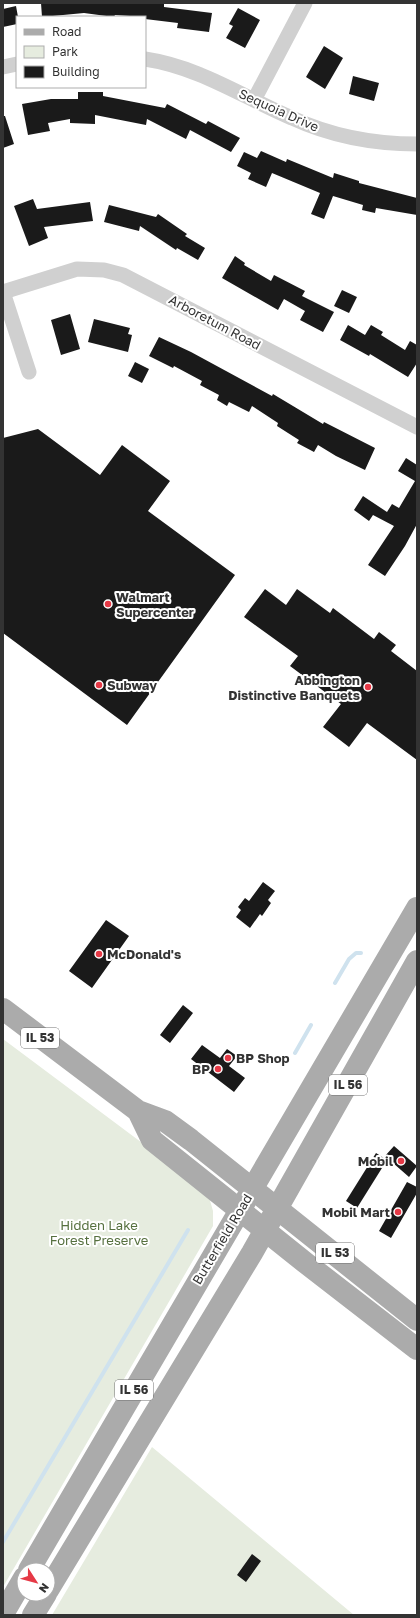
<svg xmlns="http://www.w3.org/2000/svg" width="420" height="1618" font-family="'Golos Text',sans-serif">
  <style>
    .green { fill: #e6ecdf }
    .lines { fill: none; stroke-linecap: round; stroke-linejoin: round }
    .stream { stroke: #cfe2ee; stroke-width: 4 }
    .building { fill: #1a1a1a }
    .street { stroke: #d0d0d0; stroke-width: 15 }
    .primary { stroke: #ababab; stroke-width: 22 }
    .poi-dot { fill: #e63946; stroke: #fff; stroke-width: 1.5 }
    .labels { text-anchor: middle; stroke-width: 4; stroke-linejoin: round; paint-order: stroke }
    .shield { fill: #fff; stroke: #707070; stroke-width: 1 }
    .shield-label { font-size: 12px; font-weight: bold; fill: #333 }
    .street-label { font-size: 13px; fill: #333; stroke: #fff }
    .poi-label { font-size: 13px; font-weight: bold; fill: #333; stroke: #fff; text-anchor: start }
    .park-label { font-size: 13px; fill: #56703f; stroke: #fff }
  </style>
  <rect width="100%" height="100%" fill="#fff"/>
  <path class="green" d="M3,1039L173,1166L209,1197L213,1211V1226L3,1587Z
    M152,1447L354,1615H52Z"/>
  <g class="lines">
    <path class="stream" d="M335,983L349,959L356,953H361
      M295,1053L311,1025
      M3,1542L188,1230"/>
  </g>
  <path class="building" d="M41,3H164V7L212,13L209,32L177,28L178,23L145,19V17L115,15L114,17L84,13L42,17Z
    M16,6L18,17L17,24L3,27V9Z
    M238,8L260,20L245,48L226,38L233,26L229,24Z
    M324,46L343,58L325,89L306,77Z
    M353,76L379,83L374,101L349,94Z
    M78,92H103V96L165,108L167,104L206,124L208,121L240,138L231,152L190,130L186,139L147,119L146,125L95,115V124L70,123V119L48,123L50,131L28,135L22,104L51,99H78Z
    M3,116H5L14,144L3,148Z
    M261,151L286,162L287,159L333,178L334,173L359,181V183L417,198V215L376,208L375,213L362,210L363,205L333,196L324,219L311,214L320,193L272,173L266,187L248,179L251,173L237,166L244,152L257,158Z
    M33,199L37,209L90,202L93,221L44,227L48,238L29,246L14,206Z
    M109,205L156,217L158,214L187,234L185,236L205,248L198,260L177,248L176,250L140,226L139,231L104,222Z
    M235,256L245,263L244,265L271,281L274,275L305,291L302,296L334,312L323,332L300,320L305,311L284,299L278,310L222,278Z
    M342,290L357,297L349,313L334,306Z
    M70,314L80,349L61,355L51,320Z
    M94,319L130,328L128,334L132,335L128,352L88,342Z
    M348,325L365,335L371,325L383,332L381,335L405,350L410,341L417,345V363L408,377L370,354L369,356L340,340Z
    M159,337L191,352L272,396L273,394L323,424L324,422L375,448L365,470L336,456L318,445L314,452L297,443L299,440L277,426L278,423L252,406L249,412L229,402L227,406L217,400L219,395L200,385L202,381L174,366L173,368L149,356Z
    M135,362L149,369L142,383L128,376Z
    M38,429L100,475L122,445L170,481L148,511L235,575L127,725L3,633V438Z
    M406,458L417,465V524L405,546L385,576L368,565L394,526L373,515L369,521L354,510L363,496L387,512L392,504L399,508L415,481L398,471Z
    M265,589L286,605L297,589L330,613L333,608L374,639L379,632L396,645L391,651L417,671V760L367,723L349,747L323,727L341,704L290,666L298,656L244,617Z
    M263,882L275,891L268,900L271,903L262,916L260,914L250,928L236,917L241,910L238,907L245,898L249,901Z
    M106,920L129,936L92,988L69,971Z
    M183,1005L193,1013L170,1043L160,1035Z
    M202,1045L220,1058L227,1049L237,1056L229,1066L245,1078L234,1092L191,1059Z
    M394,1146L417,1166L409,1177L385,1156Z
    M376,1153L387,1160L357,1208L346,1201Z
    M407,1182L417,1187V1193L391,1238L379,1231Z
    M252,1554L261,1561L246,1582L237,1575Z"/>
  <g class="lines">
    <path class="street" d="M145,59C199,67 243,97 292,118C331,136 374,144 417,144
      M3,67L17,64
      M254,100L305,3
      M3,292L77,269L104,270L123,275L417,427
      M3,292L29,372"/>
    <path class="primary" d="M3,1009L138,1111L165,1121L191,1140L417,1320
      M138,1111L152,1140L307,1264L417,1349
      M29,1570L417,908
      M48,1590L252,1253L417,961
      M3,1614L24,1578
      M33,1615L46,1594"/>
  </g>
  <g class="poi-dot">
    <circle cx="108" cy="604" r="4"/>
    <circle cx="99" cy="685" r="4"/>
    <circle cx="368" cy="687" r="4"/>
    <circle cx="99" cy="954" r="4"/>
    <circle cx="228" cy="1058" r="4"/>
    <circle cx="218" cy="1069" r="4"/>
    <circle cx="401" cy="1161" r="4"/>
    <circle cx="398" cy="1212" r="4"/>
  </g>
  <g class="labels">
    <g class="shield">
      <rect x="21" y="1028" width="38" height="20" rx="3"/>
      <rect x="329" y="1075" width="38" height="20" rx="3"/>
      <rect x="316" y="1243" width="38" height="20" rx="3"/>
      <rect x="115" y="1380" width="38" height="20" rx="3"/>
    </g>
    <g class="shield-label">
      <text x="40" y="1042">IL 53</text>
      <text x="348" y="1089">IL 56</text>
      <text x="335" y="1257">IL 53</text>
      <text x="134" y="1394">IL 56</text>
    </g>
    <g class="street-label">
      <text transform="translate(279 110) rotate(24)" y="5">Sequoia Drive</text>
      <text transform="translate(215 322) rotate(28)" y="5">Arboretum Road</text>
      <text transform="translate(222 1239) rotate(-59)" y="5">Butterfield Road</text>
    </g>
    <g class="poi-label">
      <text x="116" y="602">Walmart<tspan x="116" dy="15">Supercenter</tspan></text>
      <text x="360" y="685" text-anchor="end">Abbington<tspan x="360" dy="15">Distinctive Banquets</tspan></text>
      <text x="107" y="690">Subway</text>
      <text x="107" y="959">McDonald's</text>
      <text x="236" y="1063">BP Shop</text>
      <text x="210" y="1074" text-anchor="end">BP</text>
      <text x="393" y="1166" text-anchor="end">Mobil</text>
      <text x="390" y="1217" text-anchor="end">Mobil Mart</text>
    </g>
    <g class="park-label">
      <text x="99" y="1230">Hidden Lake<tspan x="99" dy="15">Forest Preserve</tspan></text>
    </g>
  </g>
  <rect width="420" height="1618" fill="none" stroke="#333333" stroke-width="8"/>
  <rect x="16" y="16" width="130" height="72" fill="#ffffff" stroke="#adadad"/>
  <rect x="24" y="29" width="20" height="6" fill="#ababab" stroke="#adadad"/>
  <text x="52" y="36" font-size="12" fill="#333333">Road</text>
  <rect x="24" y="46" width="20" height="12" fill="#e6ecdf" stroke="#adadad"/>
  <text x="52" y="56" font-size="12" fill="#333333">Park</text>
  <rect x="24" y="66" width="20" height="12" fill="#1a1a1a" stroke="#adadad"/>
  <text x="52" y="76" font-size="12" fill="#333333">Building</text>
  <g transform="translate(36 1582) rotate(126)"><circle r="19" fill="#ffffff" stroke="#adadad"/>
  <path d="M0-3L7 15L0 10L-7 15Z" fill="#e63946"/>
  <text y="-6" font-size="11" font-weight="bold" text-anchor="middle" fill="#333333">N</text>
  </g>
</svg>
